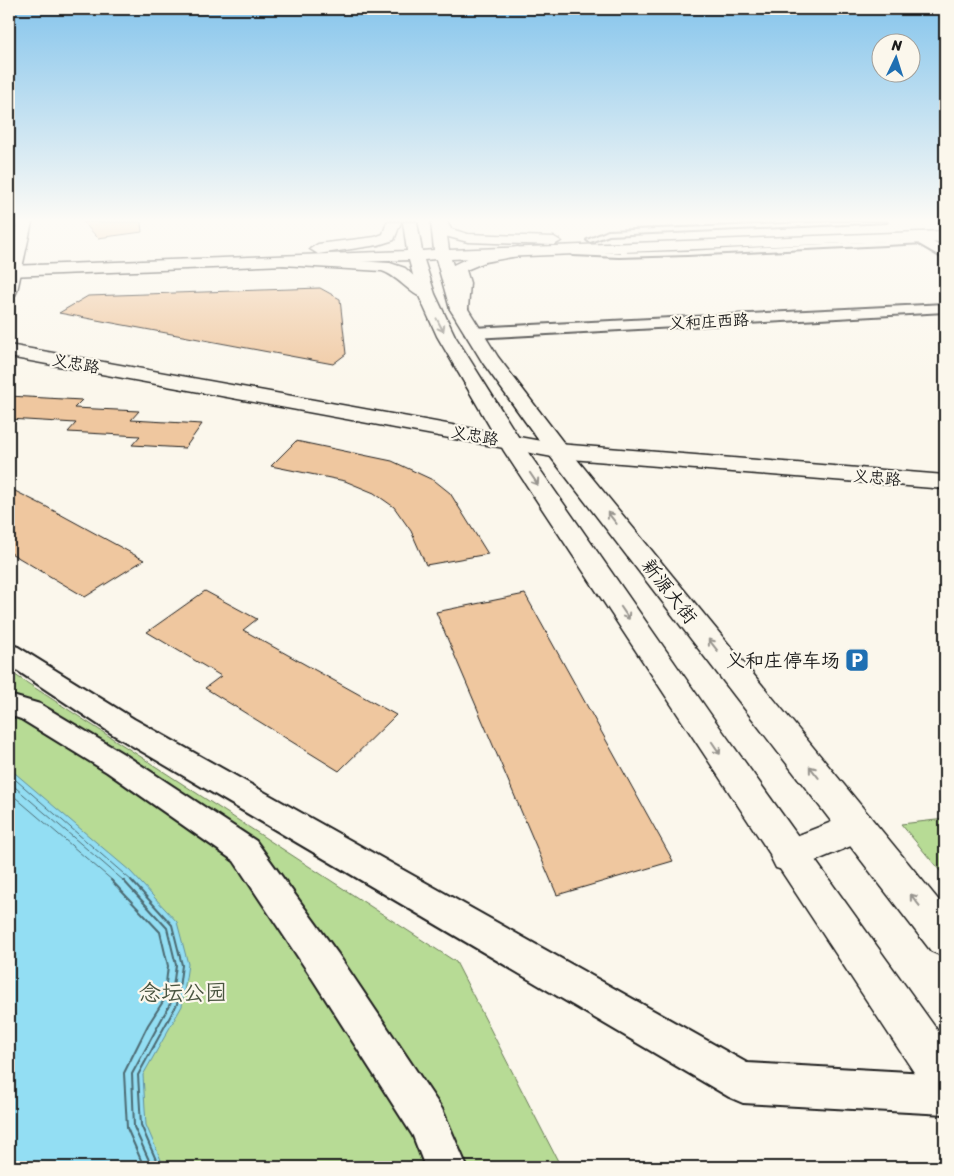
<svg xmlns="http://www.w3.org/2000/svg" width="954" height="1176" font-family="Sriracha,'LXGW WenKai TC',sans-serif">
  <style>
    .green { fill: #b7db95; stroke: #6a7c58 }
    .water { fill: #93def3; stroke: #63909d }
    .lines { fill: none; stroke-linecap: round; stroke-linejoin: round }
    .shore-far1 { stroke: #4c6a72; stroke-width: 1 }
    .shore { stroke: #4c6a72; stroke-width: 2 }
    .building { fill: #efc79f; stroke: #1c1c1c }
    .service-casing { stroke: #1c1c1c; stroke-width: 4 }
    .minor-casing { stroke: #1c1c1c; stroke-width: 4 }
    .tertiary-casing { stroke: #1c1c1c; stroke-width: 3 }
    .secondary-casing { stroke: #1c1c1c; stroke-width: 3 }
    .primary-casing { stroke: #1c1c1c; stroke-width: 3 }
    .service { fill: #fbf7ec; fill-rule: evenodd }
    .minor { fill: #fbf7ec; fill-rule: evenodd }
    .tertiary { fill: #fbf7ec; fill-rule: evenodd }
    .secondary { fill: #fbf7ec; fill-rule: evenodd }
    .primary { fill: #fbf7ec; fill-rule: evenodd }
    .oneway { stroke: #97948e }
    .labels { text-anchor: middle; stroke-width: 4.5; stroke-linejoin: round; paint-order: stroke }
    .far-street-label { font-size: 16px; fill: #1c1c1c; stroke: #fbf7ec }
    .street-label { font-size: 19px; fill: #1c1c1c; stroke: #fbf7ec }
    .poi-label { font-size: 19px; fill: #1c1c1c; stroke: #fbf7ec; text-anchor: end }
    .near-park-label { font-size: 22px; fill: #4a5540; stroke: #fbf7ec }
  </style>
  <rect width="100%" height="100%" fill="#fbf7ec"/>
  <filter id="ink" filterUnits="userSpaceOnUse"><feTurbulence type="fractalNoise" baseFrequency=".02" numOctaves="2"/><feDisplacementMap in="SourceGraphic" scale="10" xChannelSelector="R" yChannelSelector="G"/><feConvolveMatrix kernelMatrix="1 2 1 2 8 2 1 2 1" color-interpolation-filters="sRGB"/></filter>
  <g filter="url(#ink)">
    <path class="green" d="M9,671L456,962L561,1167H9Z
      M945,819V877L901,824Z"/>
    <path class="water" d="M9,768L130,871L177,922L188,964L182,1006L143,1075L146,1125L164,1167H9Z"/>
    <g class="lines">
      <path class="shore-far1" d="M9,774L132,881
        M9,782L124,881
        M9,792L113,881"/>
      <path class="shore" d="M111,880L160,932L168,966L164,1000L148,1025L124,1073L127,1128L144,1167
        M123,880L167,928L176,965L171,1002L132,1074L134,1127L152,1167
        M131,880L172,925L182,965L177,1004L138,1075L141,1125L159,1167"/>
    </g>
    <path class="building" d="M83,222H141L142,232L98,238Z
      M320,288L340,299L346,354L333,364L59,313L88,296Z
      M9,396L82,400L74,408L139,411L131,420L202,424L185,448L132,445L140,436L68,432L76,423L9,419Z
      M296,441L392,461L435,481L450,493L488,554L426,565L411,531L394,507L374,493L345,481L271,466Z
      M9,488L45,506L144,560L85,597L9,552Z
      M205,591L257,619L243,630L396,715L339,771L205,688L221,676L147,632Z
      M525,594L673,861L557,895L436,612Z"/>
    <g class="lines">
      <g class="service-casing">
        <path id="service" d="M834,222H887L609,235L590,242L587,240L608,231Z
          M945,238V242L687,255L619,257L573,255L570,253L573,251L619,253L687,251Z"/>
      </g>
      <g class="minor-casing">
        <path id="minor" d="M924,237L945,249V259L919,244L918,241L919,238Z
          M945,304V312L473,338L465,333L473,328Z
          M9,644L18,647L134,719L747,1063L945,1074V1114L743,1103L729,1097L114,735L9,665Z
          M9,695L40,704L127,756L256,841L338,954L442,1109L467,1167H425L413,1136L312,978L234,861L107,772L21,719L9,715Z"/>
      </g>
      <g class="tertiary-casing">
        <path id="tertiary" d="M18,222H32L17,291L15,295L9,296V263Z
          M9,345L558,444L945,475V489L558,458L9,357Z"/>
      </g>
      <g class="secondary-casing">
        <path id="secondary" d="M387,222H401L394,240L378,245L318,254L310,249L318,244L375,237L383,234Z
          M433,222H447L451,229L468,234L554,237L561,241L554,245L468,242L441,235Z
          M518,247L526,252L523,255L485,262L466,270L470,283L468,309L465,313H453L450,309L454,283L450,273L453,265L474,255Z
          M287,257L390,263L405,268L433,294L431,298C415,302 401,277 382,271L282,265L279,262L282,259Z
          M857,812L870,816L875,827L870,838L789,872L776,868L770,856L776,844Z"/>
      </g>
      <g class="primary-casing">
        <path id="primary" d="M403,222H417L422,251L434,250L431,222H445L449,250L945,231V239L451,259L468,309L498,357L566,446L945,908V957L931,951L550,456L483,363L450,309L436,259L424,260L435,294L455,336L527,451L711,715L945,1041V1102L929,1095L504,451L437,336L418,294L409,260L9,276V266L407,251Z"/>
      </g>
      <use href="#service" class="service"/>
      <use href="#minor" class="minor"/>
      <use href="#tertiary" class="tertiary"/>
      <use href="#secondary" class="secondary"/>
      <use href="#primary" class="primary"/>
    </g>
    <defs><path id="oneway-shaft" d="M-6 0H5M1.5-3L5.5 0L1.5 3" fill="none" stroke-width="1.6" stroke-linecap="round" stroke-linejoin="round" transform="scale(1.25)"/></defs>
    <g class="oneway">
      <use href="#oneway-shaft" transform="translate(440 325) rotate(62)"/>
      <use href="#oneway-shaft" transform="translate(534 479) rotate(56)"/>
      <use href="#oneway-shaft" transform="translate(612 518) rotate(-128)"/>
      <use href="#oneway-shaft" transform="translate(625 613) rotate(56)"/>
      <use href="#oneway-shaft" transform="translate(713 645) rotate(-128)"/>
      <use href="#oneway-shaft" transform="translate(716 748) rotate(56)"/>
      <use href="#oneway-shaft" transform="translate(814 772) rotate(-128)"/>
      <use href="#oneway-shaft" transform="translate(915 900) rotate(-128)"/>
    </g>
  </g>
  <linearGradient id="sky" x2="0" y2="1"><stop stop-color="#86c5ec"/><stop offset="0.57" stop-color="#fdfbf6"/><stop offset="1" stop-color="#fdfbf6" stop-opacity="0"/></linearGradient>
  <rect width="954" height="387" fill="url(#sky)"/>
  <defs>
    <g id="parking-square" transform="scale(1.25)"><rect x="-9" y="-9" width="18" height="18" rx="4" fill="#1f6fb2" stroke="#fbf7ec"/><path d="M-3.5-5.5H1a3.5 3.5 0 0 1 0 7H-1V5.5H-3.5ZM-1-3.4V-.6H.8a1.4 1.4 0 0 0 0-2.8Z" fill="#fff"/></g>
  </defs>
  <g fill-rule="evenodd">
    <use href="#parking-square" x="857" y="660"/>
  </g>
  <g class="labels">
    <g class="far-street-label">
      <text transform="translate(709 321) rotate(-3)" y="6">义和庄西路</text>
      <text transform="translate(76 363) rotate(10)" y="6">义忠路</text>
      <text transform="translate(475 435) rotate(10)" y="6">义忠路</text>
      <text transform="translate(877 477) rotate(5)" y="6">义忠路</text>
    </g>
    <g class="street-label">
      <text transform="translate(670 591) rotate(52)" y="7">新源大街</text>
    </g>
    <g class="poi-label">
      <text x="840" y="667">义和庄停车场</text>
    </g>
    <g class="near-park-label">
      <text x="183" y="1000">念坛公园</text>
    </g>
  </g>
  <rect width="954" height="1176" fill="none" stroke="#fbf7ec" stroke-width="30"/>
  <rect x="15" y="15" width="924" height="1146" fill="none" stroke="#1c1c1c" stroke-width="2" filter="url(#ink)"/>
  <g transform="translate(896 58) rotate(4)"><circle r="24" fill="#fbf7ec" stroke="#a29f99"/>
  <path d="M0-4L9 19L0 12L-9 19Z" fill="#1f6fb2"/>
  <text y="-8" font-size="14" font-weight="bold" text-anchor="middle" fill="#1c1c1c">N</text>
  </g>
</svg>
